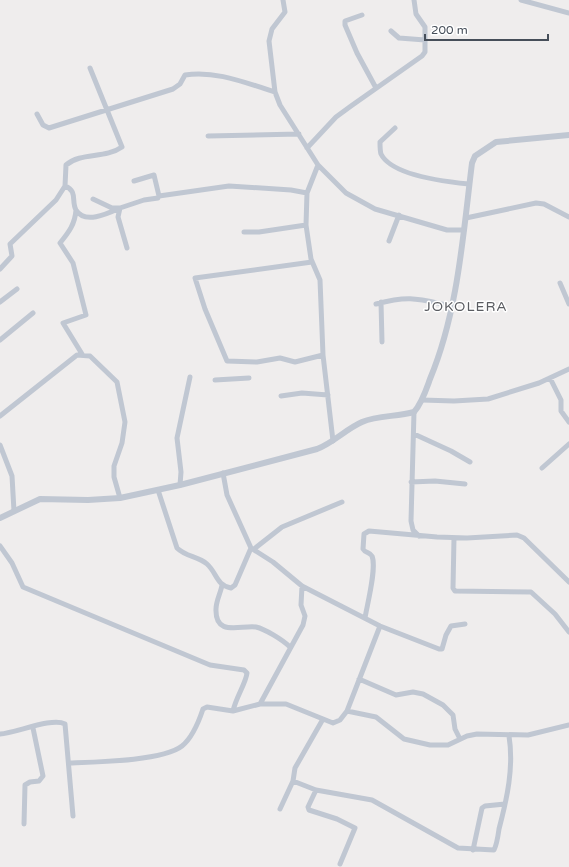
<svg xmlns="http://www.w3.org/2000/svg" width="569" height="867" font-family="'Varela Round',sans-serif">
  <style>
    .lines { fill: none; stroke-linecap: round; stroke-linejoin: round }
    .minor { stroke: #c0c7d2; stroke-width: 5 }
    .tertiary { stroke: #c0c7d2; stroke-width: 6 }
    .labels { text-anchor: middle; stroke-width: 3; stroke-linejoin: round; paint-order: stroke }
    .quarter-label { font-size: 14px; letter-spacing: 1px; fill: #5a5c61; stroke: #fff }
  </style>
  <rect width="100%" height="100%" fill="#efeded"/>
  <g class="lines">
    <path class="minor" d="M283,0L285,12L272,29L269,41L275,92L280,105L318,165L307,193L306,225L311,259L320,280L323,355L333,441
      M521,0L569,13
      M362,15L345,21V25L357,53L376,88
      M391,31L399,38L425,40
      M37,114L43,125L49,128L173,89L180,84L185,75C215,70 246,83 275,92
      M395,128L380,142C380,146 380,151 381,154C392,176 448,182 469,184
      M208,136L299,134
      M307,148L336,117L351,106L422,56L425,52V27L416,14L414,0
      M318,165L346,193L375,209L447,230H464
      M134,181L154,175L159,196L229,186L291,190L307,193
      M65,186C78,191 71,201 76,210C85,225 109,213 120,208H112L93,199
      M76,210C75,224 69,232 60,243L73,263L86,315L63,323L82,354
      M466,218L536,203L544,204L569,217
      M244,232H259L306,225
      M389,241L399,215
      M127,248L118,217L120,208L144,200L158,198L159,196
      M312,262L195,278L205,309L227,361L257,362L280,358L295,362L323,355
      M0,269L12,256L10,244L56,200L65,186L66,165C81,152 105,159 122,147L90,68
      M560,283L569,304
      M0,302L17,289
      M381,302L382,342
      M376,304C410,295 418,299 451,306
      M0,340L33,313
      M550,378L561,400V411L569,422
      M215,380L249,378
      M281,396L302,393L328,395
      M422,400L454,401L488,399L539,383L569,369
      M414,412L411,521L413,530L419,536
      M0,416L77,355L90,356L117,382L125,422L122,443L114,466V477L120,498
      M414,434L451,451L470,462
      M0,445L12,476L14,511
      M542,468L569,444
      M223,473L227,495L251,548L273,562L302,586L380,626L439,649H442L446,635L451,626L465,624
      M411,482L435,481L465,484
      M180,485L181,472L177,438L190,377
      M158,490L177,548C186,557 198,556 207,564C217,573 216,585 231,588L235,585L251,548
      M454,538L453,588L455,591L531,592L555,614L569,632
      M0,546L12,563L23,587L210,665L244,670L247,673C246,683 236,697 233,711
      M254,549L282,527L342,502
      M222,585C221,592 216,601 216,609C215,637 240,625 256,627C265,629 283,640 290,647
      M365,618C367,605 377,568 372,556C370,552 365,553 363,549L364,534L369,531L437,537L467,538L517,535L524,538L569,582
      M359,679L396,695L413,692L423,694L443,705L453,715L455,729L460,739
      M260,704L303,625L305,616L301,605L302,586
      M347,711L376,717L404,739L430,745H448L467,736L477,734L528,735L569,725
      M0,734C16,733 52,717 65,724L73,816
      M69,763C95,762 163,761 182,746C192,738 199,721 203,709L207,707L233,711L260,704H286L333,723L340,720L347,711L380,626
      M293,781L316,790L372,800L458,848L494,850C497,844 498,836 499,829C507,799 514,767 509,736
      M316,790L308,807L309,810L337,819L355,828L340,864
      M280,809L293,781L295,768L323,719
      M24,824L25,785L30,782L39,781L43,776L33,728
      M473,850L482,808L485,806L505,804"/>
    <path class="tertiary" d="M0,518L40,499L88,500L120,498L180,485L317,449C333,443 346,429 362,422C378,415 397,417 414,412C422,403 426,390 430,379C458,312 463,235 472,163L475,156L496,142L569,135"/>
  </g>
  <g class="labels">
    <g class="quarter-label">
      <text x="466" y="311">JOKOLERA</text>
    </g>
  </g>
  <path d="M425 34v6h123v-6" fill="none" stroke="#464e59" stroke-width="2"/>
  <text x="431" y="34" font-size="12" fill="#464e59" stroke="#ffffff" stroke-width="3" paint-order="stroke">200 m</text>
</svg>
